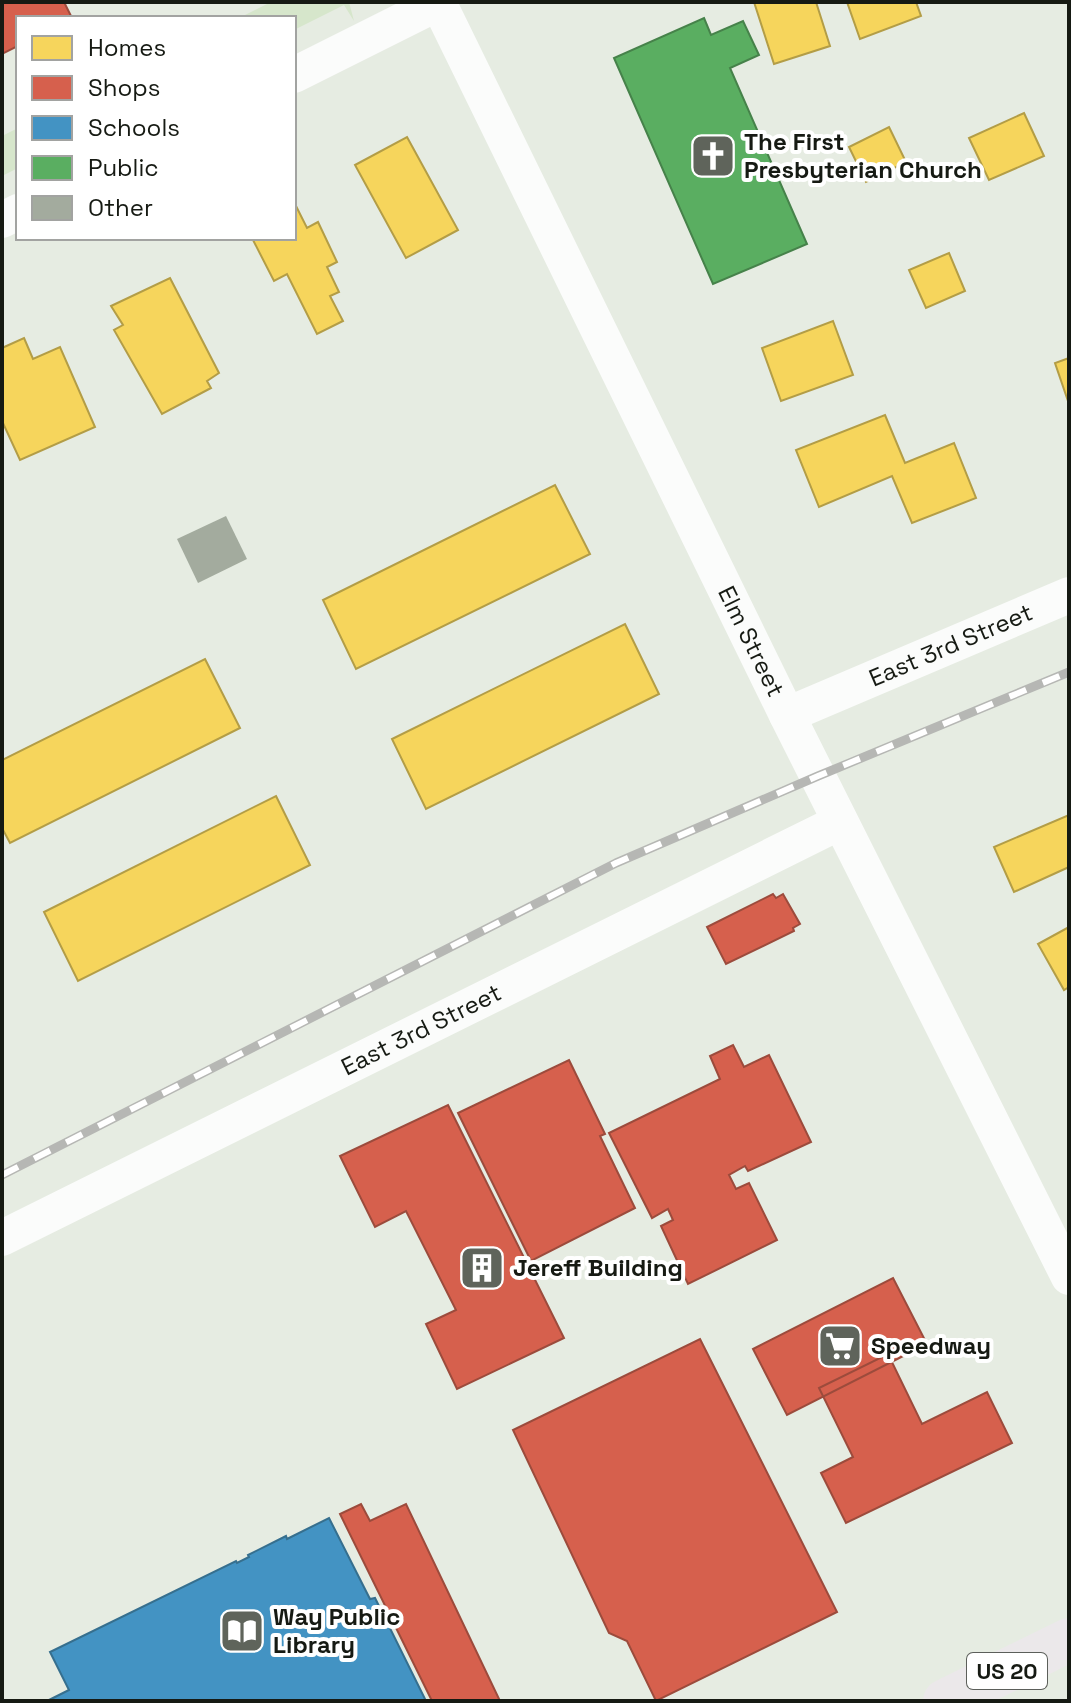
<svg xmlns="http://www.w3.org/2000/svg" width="1071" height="1703" font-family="'Space Grotesk',sans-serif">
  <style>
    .green { fill: #d6e6cb }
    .homes { fill: #f6d55c; stroke: #b39d46; stroke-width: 2 }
    .shops { fill: #d6604d; stroke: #9c4b3c; stroke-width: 2 }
    .schools { fill: #4393c3; stroke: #366f8e; stroke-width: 2 }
    .public { fill: #5aae61; stroke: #46824a; stroke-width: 2 }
    .building { fill: #a3ab9e }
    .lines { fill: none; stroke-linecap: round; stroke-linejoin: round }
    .street { stroke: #fbfcfb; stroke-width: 36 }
    .primary { stroke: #ebe8ea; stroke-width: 44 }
    .rail-casing { stroke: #b6b7b4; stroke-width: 9 }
    .rail { stroke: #fff; stroke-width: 6; stroke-dasharray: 18; stroke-linecap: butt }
    .labels { text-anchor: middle; stroke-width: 8; stroke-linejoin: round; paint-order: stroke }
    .shield { fill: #fff; stroke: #5c5f5a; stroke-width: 2 }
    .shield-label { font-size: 22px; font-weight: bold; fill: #161a13 }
    .poi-label { font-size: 24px; font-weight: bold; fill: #161a13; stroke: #fff; text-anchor: start }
    .street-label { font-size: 24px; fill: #161a13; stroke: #fff }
  </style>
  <rect width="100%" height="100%" fill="#e6ece2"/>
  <path class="green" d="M271,2H349L354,21L344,5L294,30V18H239Z
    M18,128V168L2,176V136Z"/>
  <path class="homes" d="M754,2H816L830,46L774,64Z
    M847,2H916L921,16L860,39Z
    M1024,113L1044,156L989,180L969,138Z
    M889,127L906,162L866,182L849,147Z
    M407,137L458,230L406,258L355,165Z
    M294,202L307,228L318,222L337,262L327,267L339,292L330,296L343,321L317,334L287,274L274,281L252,238H294Z
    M949,253L965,291L926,308L909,270Z
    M170,278L219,373L207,381L211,388L162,414L114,330L123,325L111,306Z
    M833,321L853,375L781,401L762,348Z
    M24,338L33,359L60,347L95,427L20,460L2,421V348Z
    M1069,358V404L1055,363Z
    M885,415L905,463L954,443L976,498L912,523L892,476L819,507L796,450Z
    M555,485L590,554L356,669L323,600Z
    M625,624L659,694L426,809L392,739Z
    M205,659L240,728L10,843L2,828V760Z
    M276,796L310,865L78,981L44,912Z
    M1069,815V867L1014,892L994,847Z
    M1069,927V987L1064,990L1038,944Z"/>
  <path class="shops" d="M2,2H64L72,18H18V46L2,54Z
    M773,894L776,898L783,894L800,924L793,928L794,931L726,964L707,927Z
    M733,1045L744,1067L769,1055L811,1142L748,1171L745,1166L729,1175L736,1189L749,1183L777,1240L688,1284L661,1226L673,1220L668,1209L652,1218L609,1133L720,1079L710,1056Z
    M569,1060L605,1134L600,1136L635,1208L531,1261L458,1113Z
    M448,1105L564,1338L457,1389L426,1324L456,1310L406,1211L375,1227L340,1156Z
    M893,1278L927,1344L787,1415L753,1349Z
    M700,1339L837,1612L656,1701L627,1641L609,1633L513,1430Z
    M888,1354L922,1424L987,1392L1012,1443L846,1523L821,1473L853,1457L819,1388Z
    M361,1504L370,1521L406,1504L500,1701H432L340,1514Z"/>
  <path class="schools" d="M329,1518L370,1599L375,1598L426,1701H47L69,1690L50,1652L236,1561L237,1563L249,1557L248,1555L286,1536L287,1539Z"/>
  <path class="public" d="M704,18L711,35L743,21L759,55L730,68L807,244L713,284L614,58Z"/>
  <path class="building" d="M226,516L247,559L198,583L177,539Z"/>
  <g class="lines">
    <g class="street">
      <path id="s1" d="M438,2L787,715L1069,1277"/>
      <path d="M294,75L440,2"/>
      <path d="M2,220L18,212"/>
      <path id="s2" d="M787,715L1069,595"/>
      <path id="s3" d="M2,1238L840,822"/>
    </g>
    <path class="primary" d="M945,1701L1069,1640"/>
    <g class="rail-casing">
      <path id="rail" d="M2,1175L616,863L818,776L1069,672"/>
    </g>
    <use href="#rail" class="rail"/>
  </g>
  <defs>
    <g id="church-square" transform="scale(2.3)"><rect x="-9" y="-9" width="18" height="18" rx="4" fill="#5f645b" stroke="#fff"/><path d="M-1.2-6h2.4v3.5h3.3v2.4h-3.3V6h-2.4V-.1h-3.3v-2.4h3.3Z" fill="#fff"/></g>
    <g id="building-square" transform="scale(2.3)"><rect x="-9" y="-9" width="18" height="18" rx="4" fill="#5f645b" stroke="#fff"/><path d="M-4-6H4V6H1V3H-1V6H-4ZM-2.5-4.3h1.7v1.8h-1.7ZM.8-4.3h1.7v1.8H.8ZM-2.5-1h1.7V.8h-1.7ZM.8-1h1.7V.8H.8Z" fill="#fff"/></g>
    <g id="supermarket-square" transform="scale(2.3)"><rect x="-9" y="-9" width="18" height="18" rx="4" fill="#5f645b" stroke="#fff"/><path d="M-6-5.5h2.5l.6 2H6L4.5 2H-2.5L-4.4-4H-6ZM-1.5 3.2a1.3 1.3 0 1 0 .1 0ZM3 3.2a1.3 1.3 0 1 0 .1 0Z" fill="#fff"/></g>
    <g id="library-square" transform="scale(2.3)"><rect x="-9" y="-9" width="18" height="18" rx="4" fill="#5f645b" stroke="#fff"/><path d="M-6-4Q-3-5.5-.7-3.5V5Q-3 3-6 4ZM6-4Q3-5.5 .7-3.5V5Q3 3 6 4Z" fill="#fff"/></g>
  </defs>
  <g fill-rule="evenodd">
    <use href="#church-square" x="713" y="156"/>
    <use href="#building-square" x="482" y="1268"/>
    <use href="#supermarket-square" x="840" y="1346"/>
    <use href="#library-square" x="242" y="1631"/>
  </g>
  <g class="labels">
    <rect class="shield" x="967" y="1653" width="80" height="36" rx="6"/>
    <g class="shield-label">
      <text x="1007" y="1679">US 20</text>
    </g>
    <g class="poi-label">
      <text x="744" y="150">The First<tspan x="744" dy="28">Presbyterian Church</tspan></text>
      <text x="513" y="1276">Jereff Building</text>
      <text x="871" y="1354">Speedway</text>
      <text x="273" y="1625">Way Public<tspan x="273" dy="28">Library</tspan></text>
    </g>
    <g class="street-label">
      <text dy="8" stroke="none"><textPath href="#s1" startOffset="712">Elm Street</textPath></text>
      <text dy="8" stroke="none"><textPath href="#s2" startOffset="178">East 3rd Street</textPath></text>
      <text dy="8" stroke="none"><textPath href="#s3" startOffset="468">East 3rd Street</textPath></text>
    </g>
  </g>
  <rect width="1071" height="1703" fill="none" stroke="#161a13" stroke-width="8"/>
  <rect x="16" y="16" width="280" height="224" fill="#ffffff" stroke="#a2a3a1" stroke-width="2"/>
  <rect x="32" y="36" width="40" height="24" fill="#f6d55c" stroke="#a2a3a1" stroke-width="2"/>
  <text x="88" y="56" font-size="24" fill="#161a13">Homes</text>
  <rect x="32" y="76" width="40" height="24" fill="#d6604d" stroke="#a2a3a1" stroke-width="2"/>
  <text x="88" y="96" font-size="24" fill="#161a13">Shops</text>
  <rect x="32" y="116" width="40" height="24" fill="#4393c3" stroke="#a2a3a1" stroke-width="2"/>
  <text x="88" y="136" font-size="24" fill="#161a13">Schools</text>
  <rect x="32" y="156" width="40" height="24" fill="#5aae61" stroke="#a2a3a1" stroke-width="2"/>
  <text x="88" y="176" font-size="24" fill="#161a13">Public</text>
  <rect x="32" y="196" width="40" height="24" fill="#a3ab9e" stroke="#a2a3a1" stroke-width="2"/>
  <text x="88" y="216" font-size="24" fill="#161a13">Other</text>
</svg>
